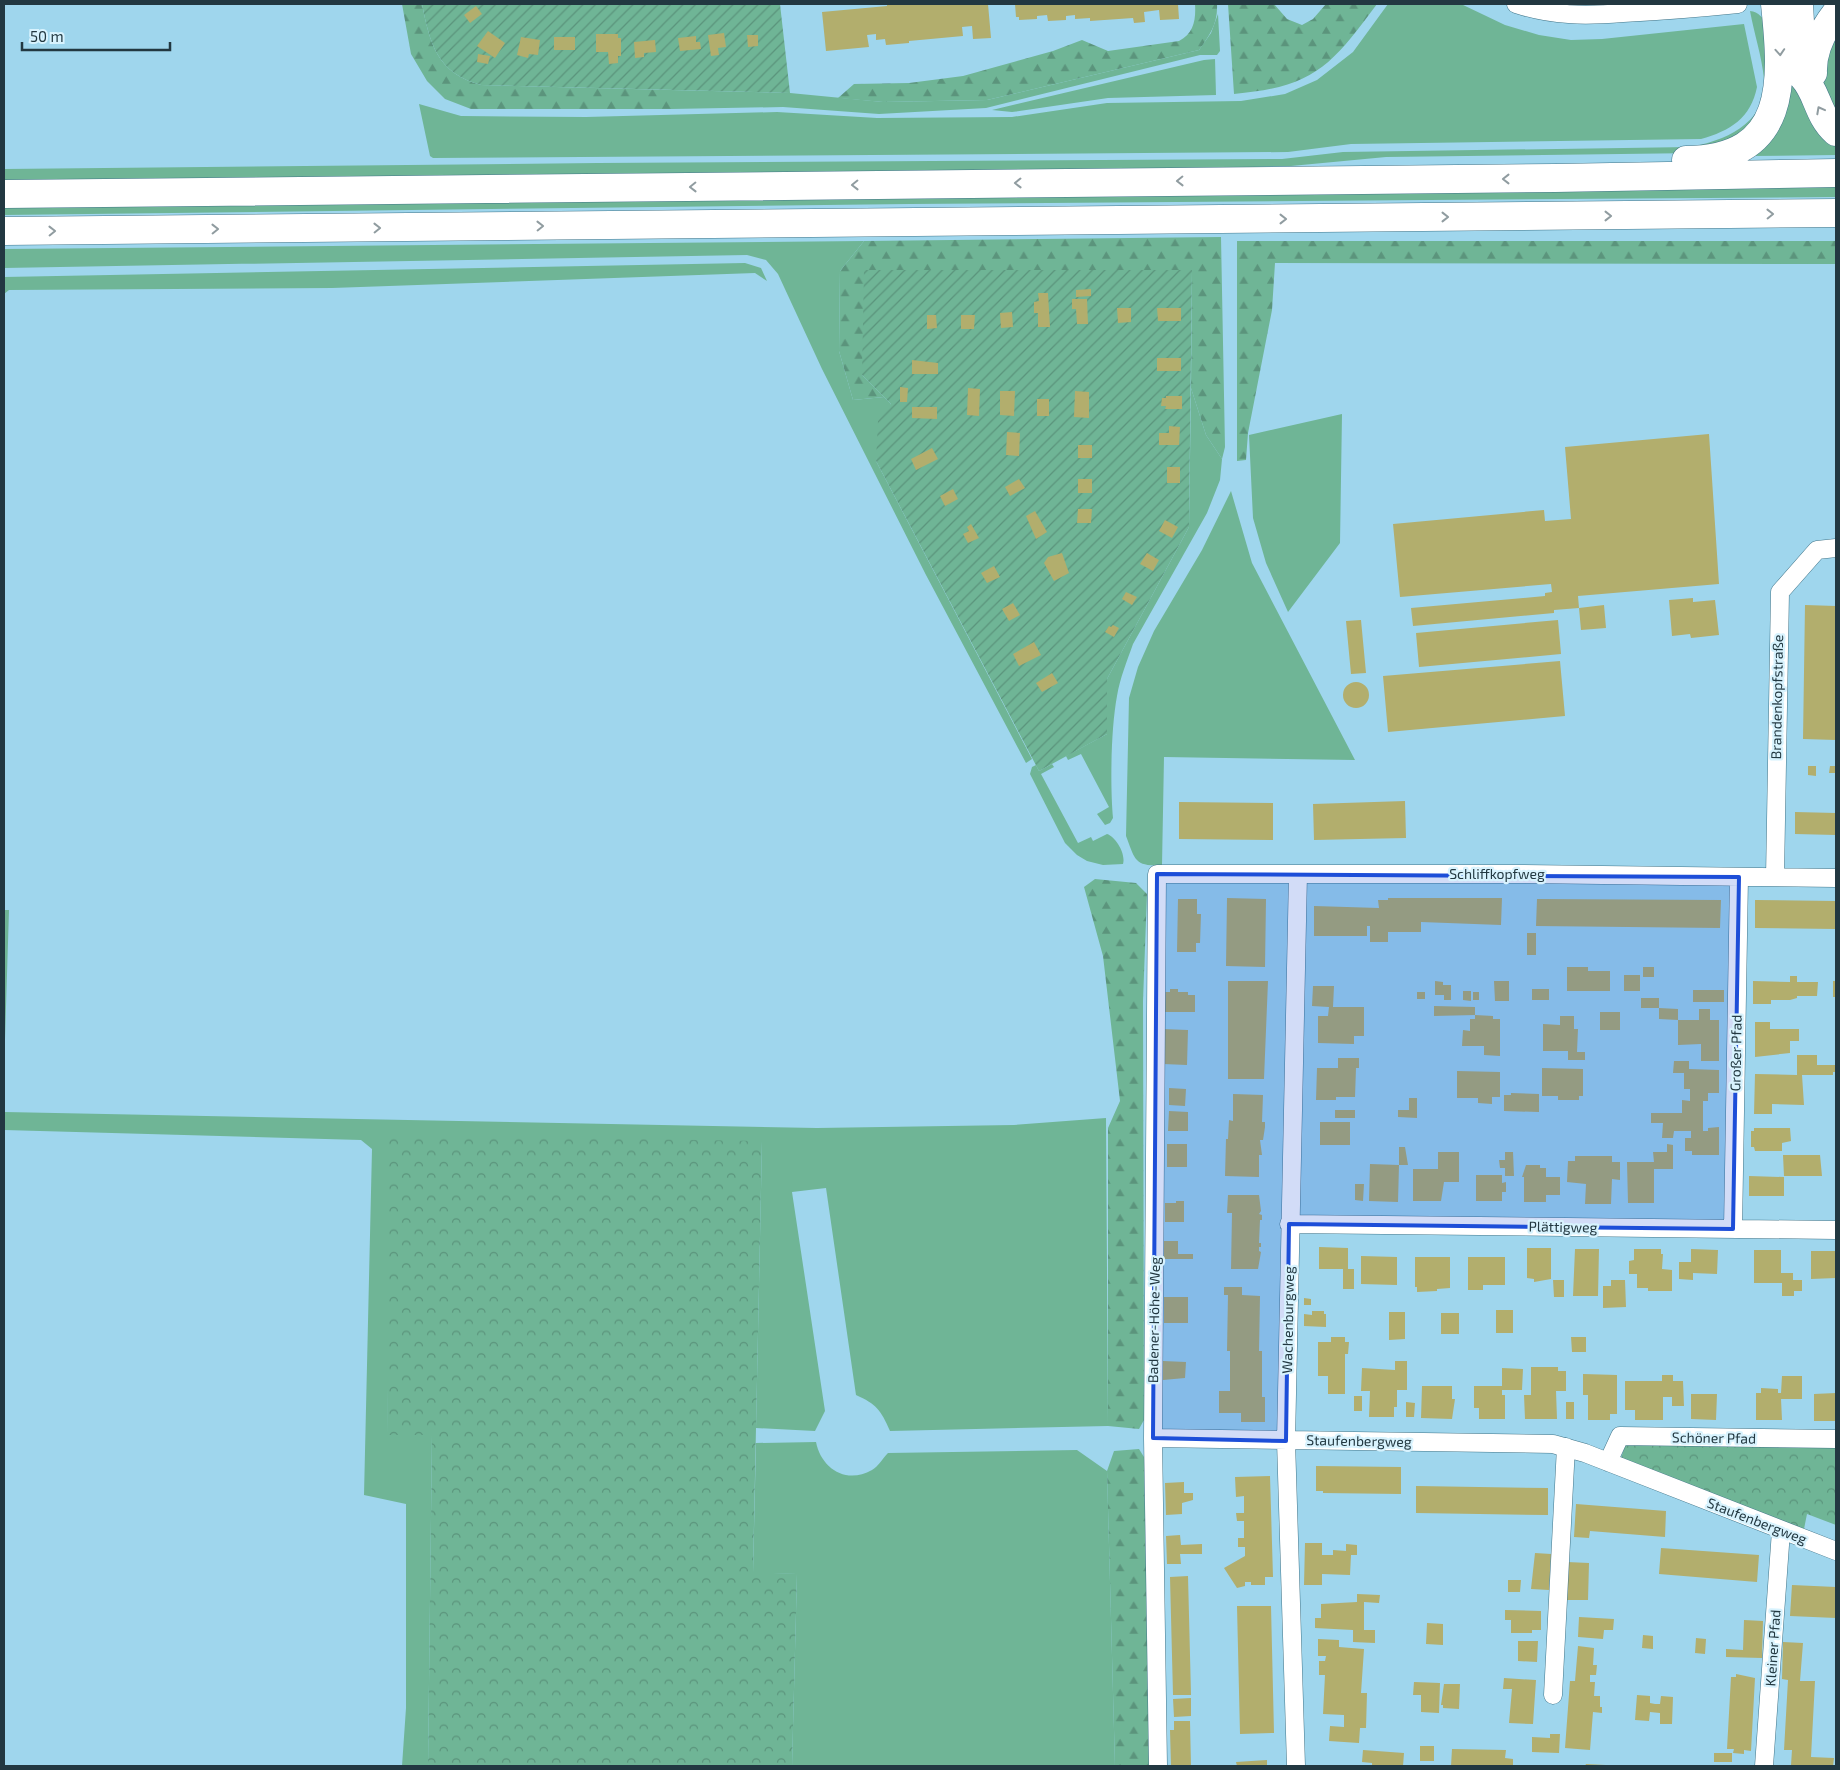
<svg xmlns="http://www.w3.org/2000/svg" width="1840" height="1770" font-family="'Exo 2',sans-serif">
  <style>
    .grass { fill: #6fb596 }
    .forest { fill: url(#forest-firs) }
    .park { fill: url(#park-crowns) }
    .garden { fill: url(#garden-furrows) }
    .building { fill: #b2ae6d }
    .lines { fill: none; stroke-linecap: round; stroke-linejoin: round }
    .street-casing { stroke: #417589; stroke-width: 19 }
    .highway-casing { stroke: #417589; stroke-width: 29 }
    .street { stroke: #fff; stroke-width: 18 }
    .highway { stroke: #fff; stroke-width: 28 }
    .oneway { stroke: #909ca0 }
    .marked { fill: #1d4ed8; fill-opacity: 0.2; stroke: #1d4ed8; stroke-width: 4; stroke-linejoin: round }
    .labels { text-anchor: middle; stroke-width: 4.5; stroke-linejoin: round; paint-order: stroke }
    .street-label { font-size: 14px; fill: #223841; stroke: #d8f3fe }
  </style>
  <defs>
    <pattern id="forest-firs" width="22" height="20" patternUnits="userSpaceOnUse" patternTransform="scale(1.25)"><rect width="22" height="20" fill="#6fb596"/><path d="M5 1l3.5 6h-7zM16 11l3.5 6h-7z" fill="#5b947c"/></pattern>
    <pattern id="park-crowns" width="20" height="18" patternUnits="userSpaceOnUse" patternTransform="scale(1.25)"><rect width="20" height="18" fill="#6fb596"/><path d="M2 6a3 3 0 1 1 6 0M12 15a3 3 0 1 1 6 0" fill="none" stroke="#5b947c"/></pattern>
    <pattern id="garden-furrows" width="10" height="10" patternUnits="userSpaceOnUse" patternTransform="scale(1.25)"><rect width="10" height="10" fill="#6fb596"/><path d="M-1 1l2-2M0 10L10 0M9 11l2-2" fill="none" stroke="#5b947c"/></pattern>
  </defs>
  <rect width="100%" height="100%" fill="#9fd6ed"/>
  <path class="grass" d="M1388,4H1461L1505,25L1539,35L1571,40L1602,39L1744,24L1757,87C1751,118 1730,131 1701,139L1351,144L1288,152L433,158L430,156L419,104L461,116L586,117L777,112L877,118L1012,117L1107,103L1241,101L1285,94L1317,80L1353,52Z
    M1750,11C1779,13 1774,85 1766,104C1762,114 1756,125 1747,133C1733,145 1716,149 1698,153L1386,157L1291,166L1178,169L4,182V169L598,163L1282,159L1343,152L1690,147C1725,141 1768,123 1764,79C1762,57 1754,33 1750,11Z
    M1218,14L1220,51L1217,55H1200L986,108L879,114L783,107L671,109V90L790,93L883,102L987,100L1199,50L1211,33Z
    M1836,23V118L1823,95L1822,47Z
    M1215,59L1216,95L1108,98L1012,112L992,110L1204,60Z
    M1788,73L1830,142L1836,146V155L1750,156Z
    M1836,185V197H1833L909,204L4,215V206Z
    M864,241L840,271L839,351L853,400L884,397L891,404L876,461L1032,759L1026,763L926,575L822,369L778,274L766,260L747,255L4,268V249Z
    M745,263L761,268L767,281L755,273L332,288L9,290L4,294V277Z
    M1191,388L1206,435L1222,459L1220,480L1207,513L1133,644C1127,661 1120,678 1117,696C1111,728 1110,785 1113,818L1110,823L1105,825L1097,814L1109,807L1081,754L1068,760L1066,756L1107,734V679L1189,527Z
    M1342,414L1340,543L1288,612L1266,563L1253,518L1249,435Z
    M1231,491L1252,563L1355,760L1164,757L1162,865C1134,867 1135,859 1126,836L1129,698L1138,667L1154,631L1202,550Z
    M1052,764L1054,767L1041,774L1078,843L1091,837L1093,841L1107,834C1116,837 1126,854 1123,864L1103,865L1087,861L1077,855L1065,843L1030,774L1032,767L1036,765L1039,771Z
    M4,910H9L4,1072Z
    M4,1107L5,1112L817,1128L1014,1125L1106,1118L1108,1426L890,1431C881,1410 876,1404 856,1395L826,1188L792,1192L825,1411L815,1431L756,1428L762,1142L388,1388L387,1435H432L428,1766H402L406,1708V1504L364,1495L372,1149L361,1140L4,1130Z
    M816,1442C821,1468 846,1485 872,1470C878,1467 883,1458 888,1453L1077,1450L1107,1471L1115,1766H792L797,1574L753,1573L756,1443Z"/>
  <path class="forest" d="M402,4H422C430,44 437,73 481,85L671,90V109H471L445,99L427,81L411,54Z
    M1195,4H1217C1218,23 1210,35 1199,50L987,100L883,102L838,98L854,84L909,83L963,76L1053,51L1082,40L1108,51L1179,41C1194,34 1196,19 1195,4Z
    M1228,4H1274L1287,19L1302,25L1313,19L1326,4H1377C1331,66 1314,87 1234,94Z
    M1221,237L1225,447L1222,459L1206,435L1191,388L1192,271L862,375L884,397L853,400L839,351L840,271L864,241Z
    M1237,241H1836V264L1275,263L1272,310L1248,433L1246,460L1237,461Z
    M1095,879L1136,883L1147,894L1143,1001L1144,1420L1139,1429L1108,1426V1128L1120,1101L1103,956L1084,887Z
    M1139,1449L1144,1457L1150,1766H1115L1107,1471L1114,1451Z"/>
  <path class="park" d="M389,1135L762,1141L753,1572L797,1574L792,1766H428L432,1435H387Z
    M1626,1443L1836,1447V1525L1807,1514L1804,1529L1621,1458Z"/>
  <path class="garden" d="M422,4H780L790,93L481,85C437,73 430,44 422,4Z
    M864,270H1192L1189,527L1107,679V734L1039,771L876,461L878,421L891,404L862,375Z"/>
  <path class="building" d="M887,4H988L991,38L973,39L972,26L962,27L963,36L909,41V43L886,45L885,39L876,40V34L867,35L869,47L826,51L822,12L887,6Z
    M1015,4H1178L1179,19L1160,20L1159,10L1144,12L1145,22L1134,23L1133,18L1090,21V18L1075,19V15L1066,16V20L1048,21L1047,15L1037,16V19L1019,20V17H1016Z
    M476,6L482,14L470,23L464,15Z
    M488,31L505,43L495,58L477,46Z
    M724,33L726,47L718,48L719,55L711,56L708,35Z
    M596,34H618V38H621V56H618V63L609,64L608,52H596Z
    M747,35H758V46L748,47Z
    M696,36V42H700L701,49L680,51L678,38Z
    M521,37L540,40L538,55L529,54L528,58L517,55Z
    M554,37H575V50H554Z
    M655,40L656,52L644,53V57L635,58L634,42Z
    M478,54L490,56L488,64L477,62Z
    M1091,289V296L1076,297V290Z
    M1038,293H1048L1050,327H1038V313H1034V302L1039,301Z
    M1072,299H1087L1088,324H1077L1076,309H1072Z
    M1117,308H1131V322L1118,323Z
    M1157,308H1181V321H1158Z
    M1012,312L1013,327L1001,328L1000,313Z
    M927,315H936L937,328L927,329Z
    M961,315H975L974,329H961Z
    M1157,358H1181V371H1157Z
    M912,360L938,363V374H912Z
    M900,387L908,388L907,402H900Z
    M968,388L980,389L979,416L967,415Z
    M1000,391H1015L1014,416L1000,415Z
    M1075,391L1089,392V418L1074,417Z
    M1166,396H1182V409H1165L1166,406H1161L1162,398H1166Z
    M1037,399H1049V416H1037Z
    M912,407H937V419L912,418Z
    M1169,426L1180,427L1179,445H1159V433H1169Z
    M1007,432L1020,433L1019,456L1006,455Z
    M1709,434L1719,584L1578,596L1579,608L1554,610V613L1413,626L1411,608L1545,596V593L1552,592L1551,584L1400,597L1393,524L1544,510L1545,521L1571,519L1565,447Z
    M1078,445H1092V458H1078Z
    M932,448L938,459L916,470L911,459Z
    M1167,467H1180V483H1167Z
    M1019,479L1025,488L1010,496L1005,487Z
    M1078,479H1092V493H1078Z
    M953,489L958,499L945,506L940,496Z
    M1078,509H1092L1091,523H1077Z
    M1035,511L1047,532L1036,539L1026,516Z
    M1165,520L1178,527L1172,538L1159,531Z
    M971,524L979,538L968,543L963,534L969,531L967,527Z
    M1062,553L1069,573L1054,581L1044,563L1048,557Z
    M1147,553L1159,560L1153,571L1140,564Z
    M994,566L1000,577L987,583L981,573Z
    M1126,592L1137,597L1132,605L1122,599Z
    M1693,598V602L1715,600L1719,635L1691,638L1690,634L1672,636L1669,600Z
    M1013,603L1020,615L1009,621L1002,609Z
    M1604,605L1606,628L1581,630L1579,608Z
    M1805,605L1836,606V740L1803,739Z
    M1361,620L1366,673L1351,674L1346,621Z
    M1558,620L1561,654L1419,667L1416,633Z
    M1113,625L1119,628L1114,637L1105,632L1109,626L1111,627Z
    M1034,642L1041,655L1019,666L1013,654Z
    M1560,661L1565,716L1388,732L1383,676Z
    M1052,673L1058,683L1042,692L1036,683Z
    M1343 695a13 13 0 1 1 26 0a13 13 0 1 1-26 0Z
    M1808,766H1816V776L1808,775Z
    M1830,766H1836V773H1829Z
    M1405,801L1406,838L1314,840L1313,804Z
    M1179,802L1273,803V840L1179,839Z
    M1795,812L1836,813V835L1795,834Z
    M1227,898L1266,899L1265,967L1226,966Z
    M1388,898H1502L1501,925L1421,922V932H1388V942H1370V926H1367V936H1314V906L1379,908L1378,900H1388Z
    M1178,899H1197V914H1201L1200,943H1196V952H1177Z
    M1537,899L1721,900L1720,928L1536,926Z
    M1755,900L1836,901V929L1755,928Z
    M1527,933H1536V955H1527Z
    M1567,967H1588V971H1610V991H1567Z
    M1643,967H1654V977H1643Z
    M1624,975H1640V991H1624Z
    M1790,976H1797V982H1818L1817,996H1797V998L1790,1000H1771V1004H1753V981L1790,982Z
    M1228,981H1268L1264,1079H1228Z
    M1435,981L1443,982V985H1451V1000H1444V995H1435Z
    M1494,981H1509V1001H1495Z
    M1833,981H1836V997H1833Z
    M1313,986H1334L1333,1007H1364V1036H1354V1044L1318,1043V1016H1328L1329,1007L1312,1006Z
    M1170,989H1178V992H1188V995H1195V1012H1165V992H1170Z
    M1532,989H1549V1000H1532Z
    M1693,990H1724V1002H1693Z
    M1463,991H1471V1001L1463,1000Z
    M1417,992H1425V999H1417Z
    M1473,992H1479V1000H1473Z
    M1641,998H1659V1008L1678,1009V1020L1659,1019V1008H1641Z
    M1434,1006L1475,1007V1015L1434,1016Z
    M1699,1009H1710V1020H1719V1061H1701V1044L1678,1045V1020H1699Z
    M1600,1012H1620V1030H1600Z
    M1475,1015L1493,1016V1019H1500V1056L1484,1055V1046H1462L1463,1030L1470,1031V1019H1475Z
    M1560,1016H1574V1029H1578L1577,1052H1585V1060H1568V1051H1543V1024L1560,1025Z
    M1755,1022H1770V1029H1799V1041H1790V1053L1755,1057Z
    M1162,1029L1188,1030L1187,1065L1163,1064Z
    M1797,1055H1817V1065H1836V1072H1833V1075H1802L1804,1105L1772,1104V1114H1754L1755,1074L1797,1075Z
    M1338,1058H1359V1068H1356L1355,1097H1336V1100H1316L1317,1068H1338Z
    M1674,1061H1689V1069L1719,1070V1093H1708V1101H1703V1131H1708V1128L1719,1127V1155H1692V1151H1685V1138H1691V1131H1674L1673,1138H1662L1663,1123H1651V1113H1682V1100L1690,1101V1089H1684V1073H1673Z
    M1542,1068L1583,1069V1096H1579V1100H1558V1096H1542Z
    M1457,1071L1500,1072V1097H1492V1104L1478,1103V1098H1457Z
    M1169,1088L1186,1089L1185,1106L1169,1105Z
    M1511,1093L1539,1094V1112L1504,1111V1095H1511Z
    M1233,1094L1263,1095L1262,1122H1265V1127L1263,1140H1260L1262,1155H1259V1177L1225,1176L1226,1139H1228L1229,1120L1233,1121Z
    M1409,1098H1417V1118L1398,1117V1110H1409Z
    M1335,1110H1355V1118H1335Z
    M1169,1111L1188,1112V1131H1168Z
    M1320,1122H1350V1145H1320Z
    M1754,1128H1790L1791,1141L1782,1143V1151H1755L1754,1147H1751V1131H1754Z
    M1167,1144H1187V1167H1167Z
    M1667,1144L1673,1145V1169H1654V1203H1628L1627,1162H1654L1653,1152H1667Z
    M1399,1147H1405L1408,1165H1399L1398,1202L1369,1201L1370,1164L1399,1165Z
    M1438,1152H1459V1182H1444L1441,1201H1413V1169H1438Z
    M1505,1152H1513L1514,1176H1505V1168H1500L1499,1160H1505Z
    M1783,1155H1820L1822,1176H1784Z
    M1575,1156H1612V1162H1620V1180L1612,1179L1611,1204H1585L1586,1184L1567,1182L1568,1161H1575Z
    M1526,1165H1540V1168H1546V1177H1560V1195H1546V1202H1524V1177H1522Z
    M1476,1175H1502V1183L1506,1182V1192H1502V1201H1476Z
    M1749,1176L1784,1177V1196H1749Z
    M1355,1184H1364L1363,1201L1355,1200Z
    M1228,1195H1259L1261,1211L1259,1214L1262,1215V1220H1260L1259,1243H1261V1247H1259V1251L1261,1252L1258,1269H1231L1232,1213H1227Z
    M1176,1201H1184V1222H1165V1203H1176Z
    M1164,1241H1178V1254H1193V1259H1164Z
    M1319,1247L1348,1248V1269H1354V1289H1343V1269H1319Z
    M1527,1248H1551V1279L1534,1282V1279L1527,1278Z
    M1575,1249H1599L1598,1296H1573Z
    M1634,1249H1661V1254H1663L1662,1269L1672,1270V1291H1648V1288H1637V1274H1629V1261L1634,1260Z
    M1691,1249L1718,1250L1717,1274L1693,1273V1280L1679,1279V1262H1691Z
    M1754,1250H1781V1273H1793V1280H1802V1291H1794V1296H1782V1283H1754Z
    M1811,1251H1836V1278L1811,1279Z
    M1361,1256L1397,1257V1285L1361,1284Z
    M1415,1257H1450V1288L1437,1289V1291L1417,1292V1287H1415Z
    M1468,1257H1505V1285H1483V1290H1468Z
    M1553,1280H1564V1297H1554Z
    M1611,1280H1625L1626,1307L1603,1308V1286H1611Z
    M1224,1287H1242V1295L1260,1296L1259,1351H1262V1397H1265V1422H1241V1413H1219V1391H1230V1351H1227L1228,1295H1224Z
    M1164,1297H1188V1323H1164Z
    M1304,1298L1311,1299V1305H1304Z
    M1496,1310H1513V1333H1496Z
    M1312,1311H1324V1314H1326V1327L1304,1326V1314L1312,1315Z
    M1389,1312H1405V1339L1389,1340Z
    M1441,1313H1459V1334H1441Z
    M1331,1337H1345V1342H1349L1348,1354H1345V1394H1328V1376H1318V1342H1331Z
    M1571,1337H1586V1352H1572Z
    M1163,1361L1186,1362L1185,1378L1163,1380Z
    M1395,1361H1407V1390H1397V1407H1394V1417H1369L1370,1391H1361L1362,1368L1395,1370Z
    M1531,1367H1558V1371H1566V1391H1556L1557,1419H1525L1524,1395H1531Z
    M1502,1368L1523,1369L1522,1390H1502V1395H1505V1419H1479V1408H1474V1386H1502Z
    M1583,1374L1617,1375V1414H1610V1420H1588V1395H1583Z
    M1662,1375H1673V1381H1683L1684,1406H1672V1397H1663V1420H1635V1410H1625V1381H1662Z
    M1782,1376H1802V1399H1781L1782,1420H1756V1393H1761V1388L1778,1389V1393H1781Z
    M1422,1386H1452V1399H1455L1452,1419L1421,1418Z
    M1836,1393V1421H1814V1394Z
    M1691,1394H1717L1716,1420L1691,1419Z
    M1354,1396H1362V1411H1354Z
    M1406,1402L1415,1403L1414,1417H1406Z
    M1566,1402H1574V1419H1566Z
    M1316,1466L1401,1467V1494L1323,1493V1491H1316Z
    M1270,1476L1273,1577H1265V1585H1251V1582H1245V1586L1237,1588L1224,1568L1245,1556V1547H1238V1538H1244V1521H1237L1236,1513H1244V1496L1236,1497L1235,1477Z
    M1184,1482V1493H1193V1500L1182,1503V1514L1166,1515L1165,1483Z
    M1416,1486L1548,1488V1515L1416,1513Z
    M1576,1504L1666,1511L1665,1537L1590,1531L1589,1538L1574,1537Z
    M1180,1535L1181,1545L1202,1544V1554H1180L1181,1564H1167L1166,1536Z
    M1305,1543H1322V1555H1333V1550L1346,1551V1544L1357,1545V1555H1351L1350,1575L1322,1574V1585H1304Z
    M1661,1548L1759,1555L1757,1582L1659,1574Z
    M1535,1553L1551,1554L1549,1590L1531,1589Z
    M1567,1562L1589,1563L1588,1600H1566Z
    M1188,1576L1191,1695H1173L1170,1577Z
    M1508,1580H1521L1520,1592H1508Z
    M1792,1585L1836,1587V1618L1790,1616Z
    M1357,1594L1380,1595L1379,1603L1364,1602V1630H1375V1643L1353,1642V1630L1315,1628V1618H1321V1604L1357,1602Z
    M1237,1606H1271L1274,1733L1240,1734Z
    M1505,1610L1541,1611V1630H1532V1633H1511V1620H1505Z
    M1579,1617L1614,1619L1613,1630H1604L1603,1639L1578,1637Z
    M1744,1620L1763,1621L1762,1658L1726,1657V1649L1743,1650Z
    M1427,1623L1443,1624V1645L1426,1644Z
    M1643,1635L1653,1636V1649L1642,1648Z
    M1696,1638L1706,1639L1705,1654L1695,1653Z
    M1318,1639L1339,1640V1647L1364,1649L1361,1693H1367L1366,1728H1360L1359,1743L1329,1741L1330,1726L1344,1727V1715L1323,1714L1325,1675H1319V1661H1325L1326,1656H1318Z
    M1518,1641H1538L1537,1662L1518,1661Z
    M1783,1642L1803,1643L1800,1681H1815L1811,1757L1834,1758L1833,1766L1791,1765L1792,1750H1784L1788,1680L1782,1679Z
    M1578,1646L1594,1648L1593,1665H1597L1596,1675H1590V1682H1595L1594,1696H1600V1707H1602V1713L1593,1712L1590,1750L1565,1748L1570,1681H1575Z
    M1736,1674L1755,1678L1751,1751L1744,1750V1754L1733,1753L1734,1749H1727L1731,1677H1736Z
    M1504,1678L1536,1680L1533,1724L1509,1723L1512,1689H1503Z
    M1414,1682L1440,1683L1439,1713L1421,1712V1695H1413Z
    M1444,1684H1460L1459,1709L1443,1708V1705H1441Z
    M1637,1695L1650,1696V1703L1655,1704H1660L1661,1696L1673,1697L1672,1724H1660V1713L1650,1712L1649,1721L1635,1720Z
    M1191,1698V1716L1174,1717L1173,1699Z
    M1174,1721H1190L1191,1766H1171L1170,1730H1174Z
    M1550,1734H1560L1559,1753L1532,1752V1737L1550,1738Z
    M1420,1746H1434V1761H1420Z
    M1452,1749L1506,1750L1505,1758L1513,1759V1766H1451Z
    M1363,1750L1404,1753L1403,1766H1372V1763L1362,1762Z
    M1714,1753H1732V1762H1714Z
    M1267,1760V1766H1237L1236,1762Z
    M1586,1764L1606,1765V1766H1585Z"/>
  <g class="lines">
    <g class="street-casing">
      <path id="street" d="M1516,4C1552,16 1585,16 1623,13C1661,11 1699,8 1738,4
        M1775,877L1780,592L1817,550L1836,548
        M1289,1224L1836,1230
        M1733,1229L1739,877
        M1153,1438L1553,1444L1585,1453L1836,1551
        M1608,1462L1620,1436L1836,1439
        M1553,1695L1566,1447
        M1158,1766L1153,1438L1157,874H1520L1836,878
        M1296,1766L1286,1441L1298,874
        M1764,1766L1781,1531"/>
    </g>
    <g class="highway-casing">
      <path id="highway" d="M1799,4L1803,77C1818,93 1817,115 1836,132
        M1813,73C1812,50 1822,31 1836,13
        M1686,160C1789,159 1783,81 1775,4
        M4,194L1555,178L1836,173
        M4,231L1836,213"/>
    </g>
    <use href="#street" class="street"/>
    <use href="#highway" class="highway"/>
  </g>
  <defs><path id="oneway-chevron" d="M-2-3.5L2.5 0L-2 3.5" fill="none" stroke-width="1.6" stroke-linecap="round" stroke-linejoin="round" transform="scale(1.25)"/></defs>
  <g class="oneway">
    <use href="#oneway-chevron" transform="translate(1780 52) rotate(86)"/>
    <use href="#oneway-chevron" transform="translate(1820 110) rotate(-118)"/>
    <use href="#oneway-chevron" transform="translate(1506 179) rotate(180)"/>
    <use href="#oneway-chevron" transform="translate(1180 181) rotate(179)"/>
    <use href="#oneway-chevron" transform="translate(1018 183) rotate(179)"/>
    <use href="#oneway-chevron" transform="translate(855 185) rotate(179)"/>
    <use href="#oneway-chevron" transform="translate(693 187) rotate(179)"/>
    <use href="#oneway-chevron" transform="translate(1770 214) rotate(-1)"/>
    <use href="#oneway-chevron" transform="translate(1608 216)"/>
    <use href="#oneway-chevron" transform="translate(1445 217)"/>
    <use href="#oneway-chevron" transform="translate(1283 219)"/>
    <use href="#oneway-chevron" transform="translate(540 226) rotate(-1)"/>
    <use href="#oneway-chevron" transform="translate(377 228) rotate(-1)"/>
    <use href="#oneway-chevron" transform="translate(215 229) rotate(-1)"/>
    <use href="#oneway-chevron" transform="translate(52 231) rotate(-1)"/>
  </g>
  <path class="marked" d="M1157,874L1739,877L1733,1229L1289,1224L1286,1441L1153,1438Z"/>
  <g class="labels">
    <g class="street-label">
      <text transform="translate(1777 697) rotate(-89)" y="5">Brandenkopfstraße</text>
      <text x="1497" y="879">Schliffkopfweg</text>
      <text transform="translate(1736 1053) rotate(-89)" y="5">Großer Pfad</text>
      <text transform="translate(1563 1227) rotate(1)" y="5">Plättigweg</text>
      <text transform="translate(1154 1320) rotate(-89)" y="5">Badener-Höhe-Weg</text>
      <text transform="translate(1288 1320) rotate(-89)" y="5">Wachenburgweg</text>
      <text transform="translate(1714 1438) rotate(1)" y="5">Schöner Pfad</text>
      <text transform="translate(1359 1441) rotate(1)" y="5">Staufenbergweg</text>
      <text transform="translate(1757 1521) rotate(21)" y="5">Staufenbergweg</text>
      <text transform="translate(1773 1648) rotate(-86)" y="5">Kleiner Pfad</text>
    </g>
  </g>
  <rect width="1840" height="1770" fill="none" stroke="#223841" stroke-width="10"/>
  <path d="M22 42v8h148v-8" fill="none" stroke="#223841" stroke-width="2.5"/>
  <text x="30" y="42" font-size="15" fill="#223841" stroke="#d8f3fe" stroke-width="4" paint-order="stroke">50 m</text>
</svg>
